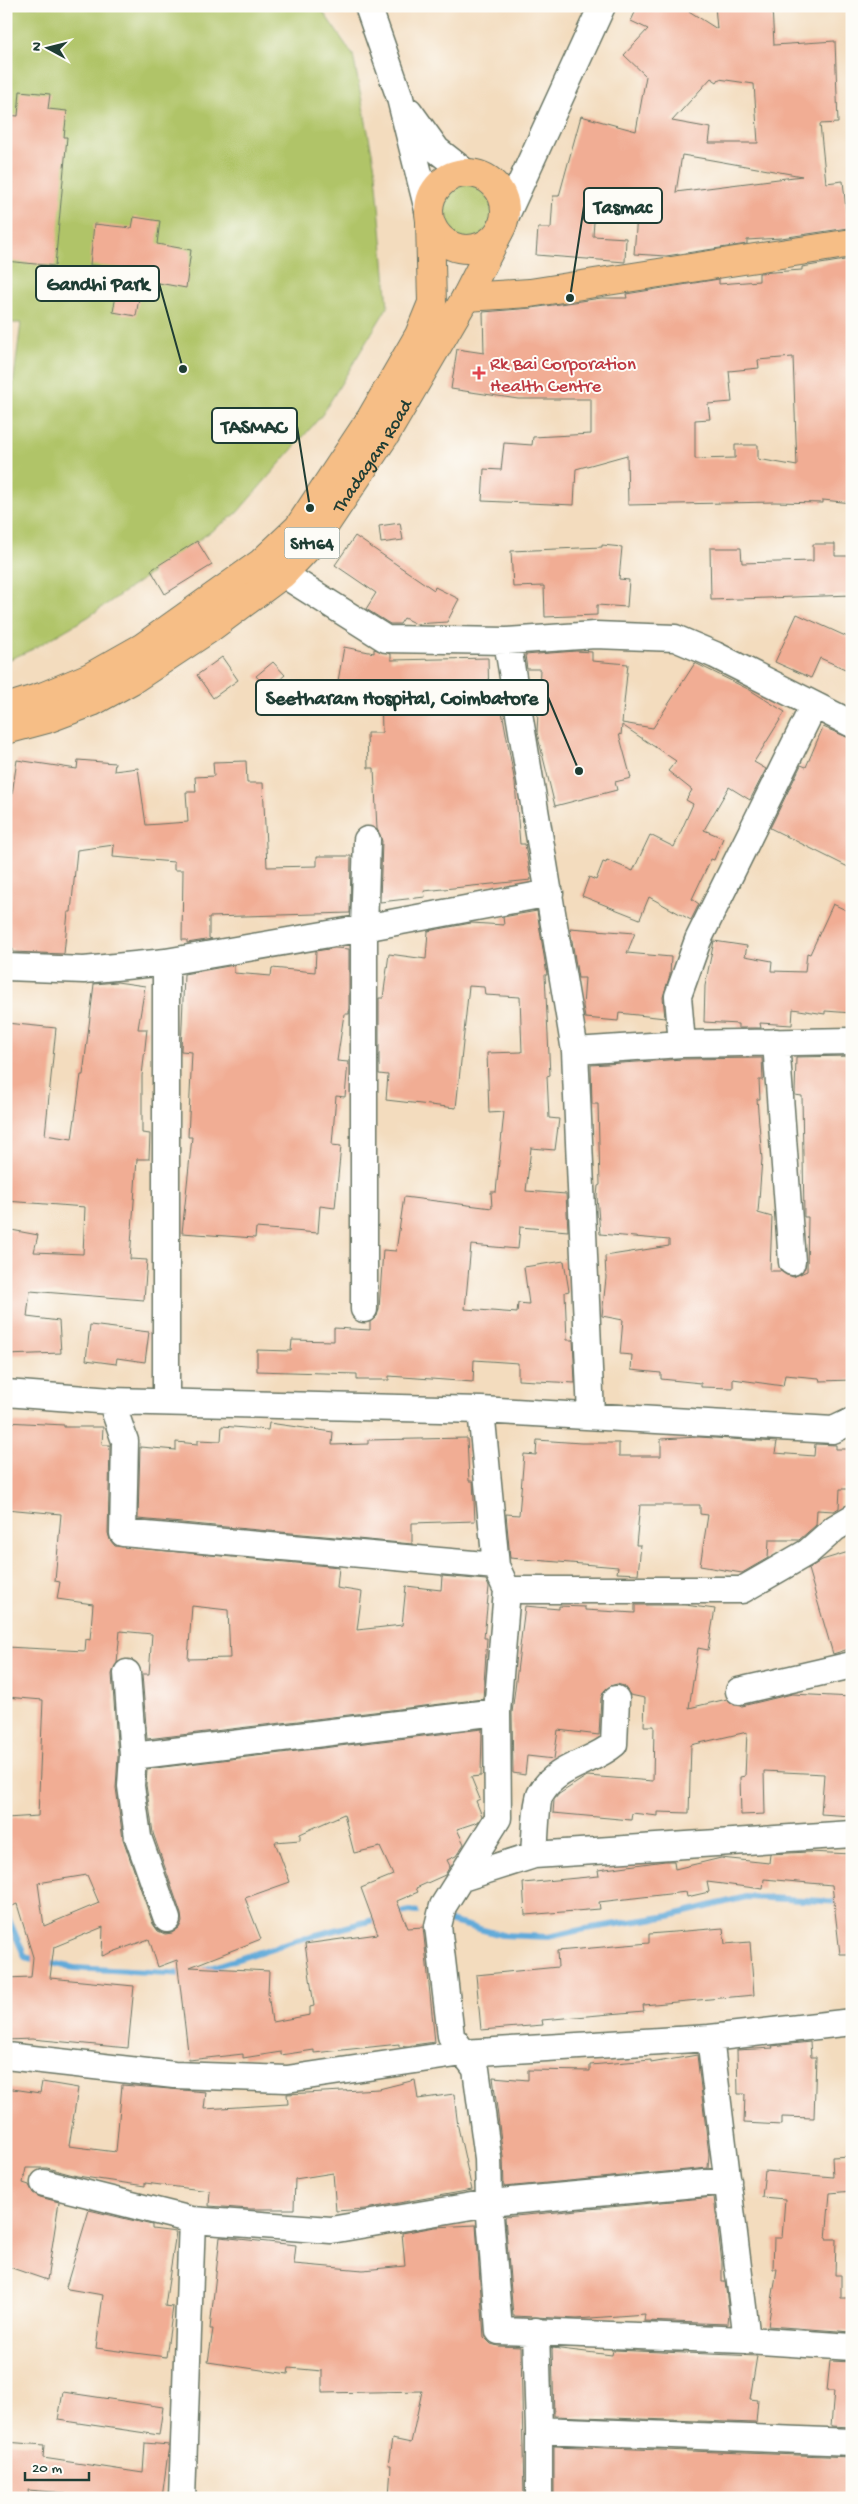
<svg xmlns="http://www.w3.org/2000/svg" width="858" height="2504" font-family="'Gochi Hand',sans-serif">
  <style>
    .green { fill: #b0c468; stroke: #68804e }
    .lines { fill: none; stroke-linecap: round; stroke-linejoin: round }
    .stream { stroke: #62aad9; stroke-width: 6 }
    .building { fill: #f1ad94; fill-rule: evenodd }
    .minor-casing { stroke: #697564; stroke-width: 29 }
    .major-casing { stroke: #697564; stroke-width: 30 }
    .minor { stroke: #fff; stroke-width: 26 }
    .major { stroke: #f6be86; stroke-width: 28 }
    .health-dot { fill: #e0444e; stroke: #fdfcf7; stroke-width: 2 }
    .labels { text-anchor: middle; stroke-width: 4; stroke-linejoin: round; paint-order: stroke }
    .shield { fill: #fdfcf7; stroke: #62766e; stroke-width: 1 }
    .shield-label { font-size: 18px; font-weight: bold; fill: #1f3d34 }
    .health-label { font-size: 19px; fill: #be3a42; stroke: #fdfcf7; text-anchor: start }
    .street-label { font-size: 19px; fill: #1f3d34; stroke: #fdfcf7 }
    .leader { fill: none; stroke: #1f3d34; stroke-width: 2 }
    .callout-dot { fill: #1f3d34; stroke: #fdfcf7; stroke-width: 2 }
    .callout { fill: #fdfcf7; stroke: #1f3d34; stroke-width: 2 }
    .callout-label { font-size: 20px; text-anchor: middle; font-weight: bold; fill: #1f3d34 }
  </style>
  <rect width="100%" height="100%" fill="#fdfcf7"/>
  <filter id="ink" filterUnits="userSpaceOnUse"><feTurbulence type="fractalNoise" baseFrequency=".02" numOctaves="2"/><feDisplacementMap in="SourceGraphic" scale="10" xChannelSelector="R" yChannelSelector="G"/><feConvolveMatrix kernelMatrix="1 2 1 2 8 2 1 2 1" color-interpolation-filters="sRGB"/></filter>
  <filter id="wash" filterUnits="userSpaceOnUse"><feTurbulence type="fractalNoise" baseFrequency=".0096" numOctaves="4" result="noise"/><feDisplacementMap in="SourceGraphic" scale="20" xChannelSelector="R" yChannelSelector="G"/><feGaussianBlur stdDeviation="1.12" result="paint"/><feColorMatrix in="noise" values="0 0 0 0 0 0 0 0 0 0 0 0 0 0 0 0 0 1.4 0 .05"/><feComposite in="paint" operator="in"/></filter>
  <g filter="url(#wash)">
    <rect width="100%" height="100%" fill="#f3dcbe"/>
    <path class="green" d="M6,6H319L353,55L376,173L388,306L322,415L236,514L88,617L33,649L6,661V440L21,323H6Z
      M435 211a32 32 0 1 1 64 0a32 32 0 1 1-64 0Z"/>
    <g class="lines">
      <path class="stream" d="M6,1913L25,1957L74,1968L187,1974
        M395,1914L410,1911L416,1912
        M449,1921L502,1935L548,1937L585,1929L669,1916L746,1897L841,1902
        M204,1970L297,1940L381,1918"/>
    </g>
    <g id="blocks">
      <path class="building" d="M638,6H681L717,29L715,6H772L774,45L835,41L838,123L820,124L826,183L843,181L848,228L781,238L747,240V244L666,256L634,254L638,203L596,192L593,236L626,238L625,262L536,255L538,228H551L553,196H559L581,116L636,131L646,76L624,55L648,29L631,21ZM711,78L717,82L719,79L754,84L758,143H709L711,128L672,121ZM682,155L706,159L802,176L676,192Z
        M20,91L50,94L48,109L67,111L64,137H67L55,266L6,261V115L18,116Z
        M134,217L160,221L157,244L191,250L186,288L142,280L136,316L113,312L121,268L90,265L94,224L132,228Z
        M851,259L852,503L823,500V503L774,502L628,505L627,455L576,469L574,505L482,501L484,469L501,470L504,443L532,445L533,437L591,434V399H518L451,389L457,349L484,353L483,312L532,308L601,298H627L626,294L719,279V284L759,281V273L802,270V267ZM793,357L797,466L758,459V445H735V458L695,459V420L710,419L708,404L732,402L729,371L759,368L758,360Z
        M400,523L403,540L381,543L379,526Z
        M355,536L434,590L435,587L459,599L447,622L416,624L404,618L400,624H390L366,609L376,593L335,565Z
        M197,541L212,565L165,594L151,570Z
        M813,544H835V556H852V595L711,600L710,548H741L742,563L813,561Z
        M602,545L622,547L619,579L629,580L627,607L597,605V615L545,617L544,586L513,587L511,551L602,547Z
        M797,614L852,639V672L820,658L811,678L775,662Z
        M344,647L374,653V649L391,654V660L488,658L489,701L500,700L515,783L520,844H525L531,880L424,891L425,897L380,902L382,841L377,829L374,768H368L367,733H382L381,690L338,681Z
        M576,651L592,652V661L628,664L622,723L653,728L695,663L750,690L785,712L754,762L766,769L750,800L729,787L704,830L723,838L714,860L711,859L692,899L699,904L691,920L649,897L640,919L582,896L589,877L596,880L603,862L606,863L607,860L633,871L650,835L674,847L693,804L686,800L692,790L668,771L676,761L622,725L621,735L619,734L631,778L615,782L617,790L555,806L537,733L540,669H527L525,655Z
        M222,657L238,680L213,698L197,675Z
        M273,662L285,675L268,690L256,676Z
        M823,727L852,739V869L770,828L801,765L806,767Z
        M17,760L77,769L78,760L115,763L114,771L138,768L146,825L188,822L186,792H196L195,777L214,776L213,762L246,761L247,783H263L267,867L317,866V856H351L350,913L209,917V938L212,939L187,943V940H182L183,870H174V862L113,857L114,845L77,850L71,912H68L64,954L13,952V949L6,948V815H9Z
        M833,904L852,913V1013L825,1011V1014L793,1009L792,1025L760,1023L761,1028H738V1024L704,1022L705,986L714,941L747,946L745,956L772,961L771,971L805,972L807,953L810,954Z
        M537,911L547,975H545L550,1075L547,1076L549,1118L559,1119L555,1150L531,1148L526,1191L566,1194L568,1231L520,1227L518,1249L471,1245L465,1309L517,1313L518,1303L529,1304L524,1267L564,1261L569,1291L565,1292L567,1340H573L575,1383L518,1380V1363L474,1360L473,1382L389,1376V1380H357V1374L257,1371V1350L291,1351L292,1340L334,1341V1328L370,1330V1322L377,1316L379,1309L383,1250L396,1251L404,1197L492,1208L491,1192H496L504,1112L489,1113L487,1053L522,1052L520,997L485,995L484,987L469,986L456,1108L386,1100L388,1075L379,1074V998H383L389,954L426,959L428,931L471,923L504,925L503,917Z
        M570,928L635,933L627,953L671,957L670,975L663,997L665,1018L619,1013L618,1021L585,1018L583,1006L585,978H578Z
        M335,948L349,949V1014H344L337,1061L348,1062L345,1097L336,1096L332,1145L341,1146L335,1208L320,1206L318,1233L256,1228L255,1238L182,1233L192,1137H188L192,1052L181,1051L184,974L234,965V973L271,976L272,968L315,972L316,951Z
        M117,982L145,986L138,1029H147L142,1076V1133L150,1134L149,1159H137L130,1259L147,1260L144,1300L30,1291L27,1317L59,1321L61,1353L6,1355V1229L38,1235L34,1252L83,1254L85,1207L6,1201V1023L56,1028L45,1135L72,1139L81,1075H83L94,984Z
        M852,1056V1318H850L852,1380L820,1381L819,1378L785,1375L783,1386L733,1379V1388L701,1387V1383L661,1379V1373L631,1370L632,1355L620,1354L623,1320L602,1316L606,1278L605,1256L669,1246V1240L600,1234L597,1196L598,1186L600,1185L598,1104H592L591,1065L683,1059L762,1058L763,1080H759L760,1099H757L762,1159L758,1213L772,1217L770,1271H780L793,1277L807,1271L808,1217H804L802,1096L795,1095L796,1057Z
        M90,1325L149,1332L145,1362L117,1358L116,1364L86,1360Z
        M6,1422L64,1425V1427H103L102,1445H110L108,1533L110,1540L115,1546L339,1567L337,1588L362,1592L357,1630L402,1625L406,1586L441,1590L442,1576L486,1580L489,1587L484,1638H487L483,1699L147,1739L142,1674H149L152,1634L120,1631L117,1663L112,1674L118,1756L116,1788L123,1839L153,1924L158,1931L165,1934L172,1933L179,1928L182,1922L181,1914L153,1833L146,1785L147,1769L482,1729L481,1776L471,1777L480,1799L476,1801L482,1816L478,1822L457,1829L464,1844L456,1856L447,1860L450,1866L445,1875L416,1888L418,1892L397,1901L408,1928L423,1927L435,2042L399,2047V2044L314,2053V2050L281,2055V2052L243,2058V2054L189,2060L177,1960L158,1967L149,1939L102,1956L103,1927L54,1947L50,1978L134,1986L128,2048L32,2039L6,2040V1978L31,1977L33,1957L17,1904L6,1909V1818L38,1816L43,1700L6,1697V1647L85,1651L86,1639L90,1640L93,1604L57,1599L60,1582L55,1581L61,1514L6,1509ZM192,1606L228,1610L230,1658L188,1659ZM344,1814L354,1853L380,1847L393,1875L361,1888L378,1934L305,1944L314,2006L310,2007V2015L272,2022L268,1993L269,1971L190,1967L261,1939L245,1898L290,1882L275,1842L300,1840V1834ZM87,1875L99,1903L44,1926L38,1883Z
        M269,1423L333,1432L332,1445L368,1444V1440L467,1438L469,1481H473L475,1521L412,1523V1544L138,1519L140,1447L176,1450V1442L198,1444V1440L221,1441L222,1426L268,1430Z
        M699,1437L777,1442L775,1453L814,1456L815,1444L836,1445V1449H852V1489H840L839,1508L834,1511L817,1510L816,1525L799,1540H769L768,1558L742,1573L700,1566L708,1515L700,1514V1505H640L636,1545H641L638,1574L617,1573L618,1567L510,1558L506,1514L519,1515L524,1454L536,1455L537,1440L581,1443H619V1456H661V1439Z
        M852,1551V1648L833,1654L808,1569L822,1560Z
        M635,1605H685L715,1609L708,1650L698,1648L689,1708L727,1699L734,1705L742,1706L792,1694L852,1697V1816L821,1814L824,1774L764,1771L765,1814L741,1815L740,1777L745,1776L747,1732L691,1745L689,1813L658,1812V1816L632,1813L631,1820L553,1813L554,1800L559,1794L587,1776L653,1781L654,1726H644L645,1698L630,1695L624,1686L617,1684L610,1686L604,1691L601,1698L599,1735L558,1730L554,1759L527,1756L525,1775L513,1773L512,1713L525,1606L559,1609V1606L585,1607V1610L635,1613Z
        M808,1852L852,1854V1954H840L832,1885L764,1879L763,1889L707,1882L709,1892L687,1897L686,1892L599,1902L600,1909L525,1915L523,1883L599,1876L598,1870L665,1861H674L675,1869L721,1858L769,1863L770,1854Z
        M723,1928L725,1944L750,1942L754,1995L643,2005L644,2011L542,2020L543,2025L481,2030L476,1975L558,1967L557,1951L649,1943V1934Z
        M810,2042L811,2057H816L814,2118L782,2117V2125L744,2123L745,2094H738L737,2050L773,2048L772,2046Z
        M697,2055L709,2154L708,2168L504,2187L503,2156L493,2077L528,2080V2070L590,2071V2065L651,2060V2063Z
        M415,2080L418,2099L454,2094L458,2127L472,2190L365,2209L336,2211L333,2173L295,2179L294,2209H250L209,2206L210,2191L145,2183V2186L77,2176L47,2168H26L23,2183L29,2185L33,2193L40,2197L59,2202L47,2280L6,2266V2088L40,2093L42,2082L78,2088L69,2146L116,2152L122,2085L206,2092L204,2109L288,2104L287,2094L379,2089Z
        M852,2156V2191L830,2193L826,2239H836L835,2275H841V2298H852V2332L768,2326L777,2269H773L774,2238H782L785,2199L762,2197L765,2171L833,2177L832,2157Z
        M714,2197L722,2262V2282H725L729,2314L728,2324L644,2321L645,2314L577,2319L513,2316L505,2217Z
        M89,2210L152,2225V2229L176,2232L165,2306L173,2307L166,2357L96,2348L103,2295L68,2289L66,2287Z
        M476,2225L484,2337L491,2344L498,2346L521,2347L524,2498H389L391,2465H388L392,2439L411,2443L422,2391L322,2393V2371L289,2368L288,2374L208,2362L213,2329H210L220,2237L296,2245L294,2264L363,2270L405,2266L402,2233L435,2227Z
        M552,2348L612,2355L613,2350L757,2356L750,2399L758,2400L756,2423L554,2416Z
        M830,2361L852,2362V2427L831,2426L834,2391H827Z
        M63,2392L163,2407L159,2435L58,2420Z
        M6,2442L44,2445L43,2458L143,2473L145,2443L169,2445L162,2498H85L66,2495V2493L28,2490L29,2498H6Z
        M554,2446L852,2457V2498H554Z"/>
    </g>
  </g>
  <g filter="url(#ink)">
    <use href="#blocks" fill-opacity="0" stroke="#697564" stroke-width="1"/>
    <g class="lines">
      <g class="minor-casing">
        <path id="minor" d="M368,6L400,98L429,214
          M409,111L437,150L465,172
          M503,222L602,6
          M283,574L386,639L507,641L595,635L675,638L715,655L852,724
          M507,641L575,1051L591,1415
          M6,967L84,970L166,962L364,928L550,893
          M776,1042L792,1262
          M682,1044L678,996L698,940L814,705
          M575,1051L682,1044L852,1041
          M364,1309V928L367,840
          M6,1393L111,1401L125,1441L123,1533L496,1566L481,1410L833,1430L852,1421
          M111,1401L481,1410
          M166,1402V962
          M496,1566L507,1590L497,1712L498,1818L443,1906L438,1926L451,2036L476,2069L488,2158L489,2203L499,2331L747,2340L852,2347
          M507,1590H742L808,1552L835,1528L852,1518
          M127,1673L133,1756L131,1786L138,1837L167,1919
          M739,1691L852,1665
          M133,1756L497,1712
          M534,1855C535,1843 536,1800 541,1793C556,1766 592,1763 614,1744L616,1699
          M462,1878L534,1855L852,1834
          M710,2038L747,2340
          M6,2056L174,2075L287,2079L463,2053L710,2038L852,2022
          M44,2183L192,2220L331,2230L489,2203L728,2181
          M536,2331L539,2430V2498
          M539,2430L852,2442
          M182,2498L192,2220"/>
      </g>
      <g class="major-casing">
        <g id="major">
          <circle cx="467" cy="211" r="38"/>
          <path d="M466,297L530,293L852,243"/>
          <path d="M6,708L44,696L90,677L143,647L261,563L298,528L371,418L419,335L432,303L430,222"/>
          <path id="s1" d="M6,730L47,719L92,702L132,680L209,629L283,574L315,540L386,434L466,297L499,232"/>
        </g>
      </g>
      <use href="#minor" class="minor"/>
      <use href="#major" class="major"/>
    </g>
  </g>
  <path class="health-dot" d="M476.5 365.5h5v5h5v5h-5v5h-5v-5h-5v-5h5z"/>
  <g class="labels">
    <rect class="shield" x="284.5" y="527.5" width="55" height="31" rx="4"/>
    <g class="shield-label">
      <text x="312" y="549">SH164</text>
    </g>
    <g class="health-label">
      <text x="490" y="369">Rk Bai Corporation<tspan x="490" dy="22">Health Centre</tspan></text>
    </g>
    <g class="street-label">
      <text dy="7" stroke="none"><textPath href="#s1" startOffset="469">Thadagam Road</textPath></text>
    </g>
  </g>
  <path class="leader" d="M570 298L584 206M183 369L159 283M310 508L297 426M579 771L548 697"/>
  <g class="callout-dot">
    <circle cx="570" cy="298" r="5"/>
    <circle cx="183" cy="369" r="5"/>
    <circle cx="310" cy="508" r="5"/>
    <circle cx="579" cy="771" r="5"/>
  </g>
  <g class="callout">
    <rect x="584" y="188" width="78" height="35" rx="5"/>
    <rect x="36" y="266" width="123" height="35" rx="5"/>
    <rect x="212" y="408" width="85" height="35" rx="5"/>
    <rect x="256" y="680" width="292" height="35" rx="5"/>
  </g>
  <g class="callout-label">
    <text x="623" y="213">Tasmac</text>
    <text x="98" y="290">Gandhi Park</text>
    <text x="254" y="433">TASMAC</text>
    <text x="402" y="704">Seetharam Hospital, Coimbatore</text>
  </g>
  <rect width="858" height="2504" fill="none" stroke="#fdfcf7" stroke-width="25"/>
  <g transform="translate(48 48) rotate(277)" stroke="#fdfcf7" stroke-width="4" paint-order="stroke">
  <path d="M0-4L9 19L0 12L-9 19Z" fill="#1f3d34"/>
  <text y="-8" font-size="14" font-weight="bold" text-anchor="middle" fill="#1f3d34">N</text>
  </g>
  <path d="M25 2472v8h64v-8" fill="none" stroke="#1f3d34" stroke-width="2.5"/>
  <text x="32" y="2472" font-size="15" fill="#1f3d34" stroke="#fdfcf7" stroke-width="4" paint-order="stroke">20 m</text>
</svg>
